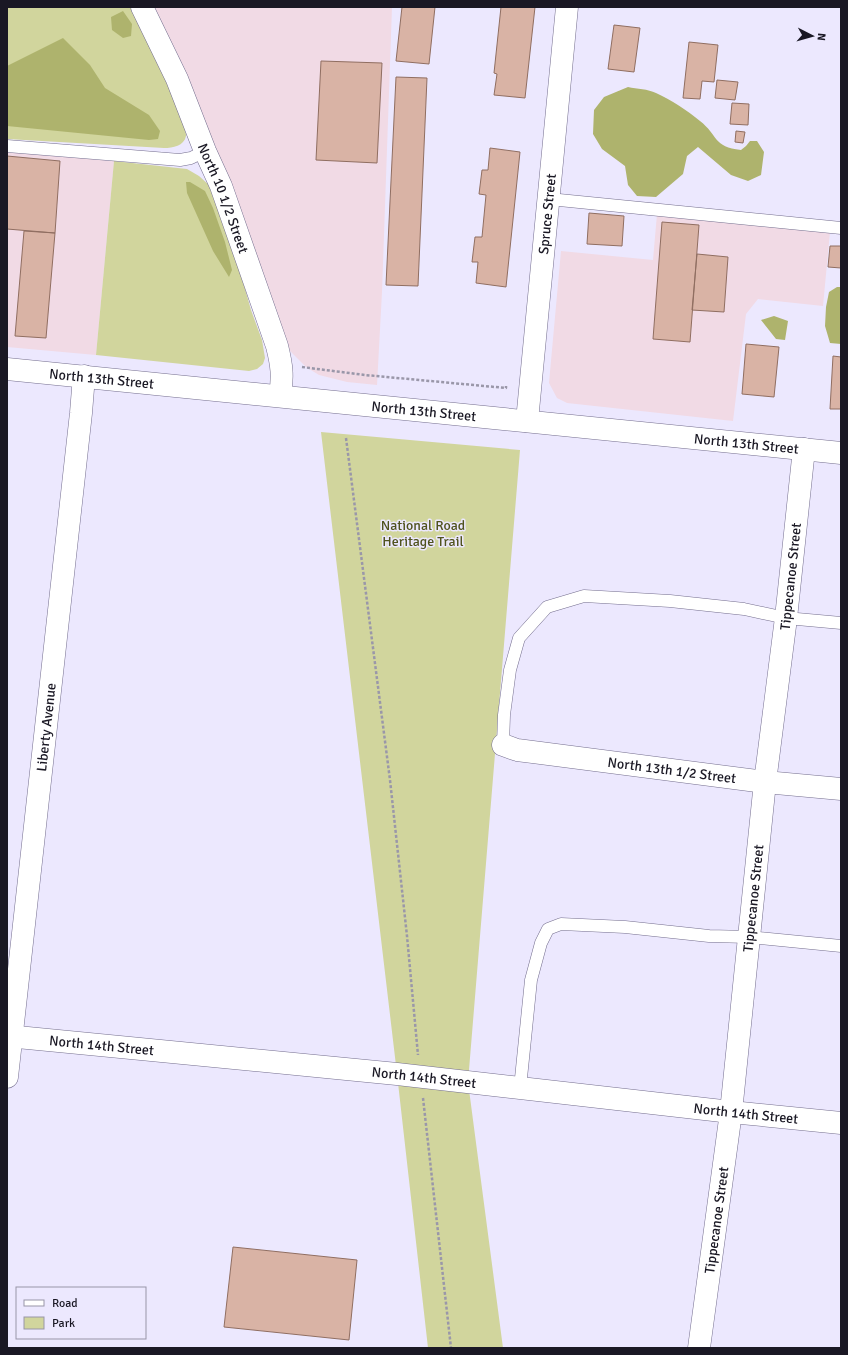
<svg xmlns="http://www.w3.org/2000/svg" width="848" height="1355" font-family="Signika,sans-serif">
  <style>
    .commercial { fill: #f1dae5 }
    .green { fill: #d1d59d }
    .forest { fill: #aeb36d }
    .building { fill: #d9b3a5; stroke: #906e61 }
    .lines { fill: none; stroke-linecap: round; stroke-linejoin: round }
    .lane-casing { stroke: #746e8e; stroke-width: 13 }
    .street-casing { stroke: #746e8e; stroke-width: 23 }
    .secondary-casing { stroke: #746e8e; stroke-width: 23 }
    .path { stroke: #9a97a9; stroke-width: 2.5; stroke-dasharray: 3 2; stroke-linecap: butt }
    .lane { stroke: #fff; stroke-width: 12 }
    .street { stroke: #fff; stroke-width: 22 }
    .secondary { stroke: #fff; stroke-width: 22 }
    .labels { text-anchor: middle; stroke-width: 3; stroke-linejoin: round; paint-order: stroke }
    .street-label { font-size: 14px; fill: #1a1824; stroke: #ece8fe }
    .park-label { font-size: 14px; fill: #4f521d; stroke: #ece8fe }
  </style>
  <rect width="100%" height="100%" fill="#ece8fe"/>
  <path class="commercial" d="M151,7H392L382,292L377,385L347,382L319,375L306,367L290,351Z
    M7,152L114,161L96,355L7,347Z
    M657,214L830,232L823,306L758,299L746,314L733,421L567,403L557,398L549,383L561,251L653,260Z"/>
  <path class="green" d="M7,7H132C140,25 189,124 186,136C184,146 173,148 164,148L7,139Z
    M114,161L187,169L199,176L209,185L236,257L251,310L262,340L265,358L263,364L257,369L249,371L96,355Z
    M321,432L520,450L468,1082L503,1348H428L397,1074Z"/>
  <path class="forest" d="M123,11L132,24L131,36L123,38L112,30L111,17Z
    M63,38L90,65L105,88L149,115L160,131L158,139L149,140L7,126V66Z
    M628,87C637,89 648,89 656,93C671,100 687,110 700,121C718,135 713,147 741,150L746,146L750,141H757L764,152L761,175L748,181L731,175L698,147L687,156L683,174L656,197L637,196L628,185L625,166L602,149L593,134L594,110L604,97Z
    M186,182H190L205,191L213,208L225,242L232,270L229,277L213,251L187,193Z
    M837,287H841V344L830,343L825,326L826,307L829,292Z
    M774,316L788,321L785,340L776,339L761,320Z"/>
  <path class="building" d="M402,7H435L429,64L396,61Z
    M501,7H535L525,98L494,95L497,74L494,73Z
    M614,25L640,28L634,72L608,69Z
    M689,42L718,45L714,82L702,81L700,99L683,98Z
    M321,61L382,63L377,163L316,160Z
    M396,77L427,78L418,286L386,285Z
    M717,80L738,82L735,100L715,98Z
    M732,103L749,104L748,125L730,124Z
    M736,131L745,132L743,143L735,142Z
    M490,148L520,152L506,287L476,283L478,262H472L475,237H482L486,195L479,194L482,170H488Z
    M7,156L60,161L55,233L7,229Z
    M589,213L624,216L622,246L587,244Z
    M662,222L699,225L690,342L653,339Z
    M24,231L55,233L46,338L15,336Z
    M830,246H841V268L828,267Z
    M697,254L728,257L724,312L692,310Z
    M746,344L779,347L774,397L742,394Z
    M833,356L841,357V409H830Z
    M233,1247L357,1260L349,1340L224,1327Z"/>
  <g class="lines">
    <g class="lane-casing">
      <path id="lane" d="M7,146L180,160L191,158L205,151
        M549,199L841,228
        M503,745L504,715L510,670L519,638L547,607L584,596L670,601L744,609L786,618L841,623
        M520,1088L531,980L541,943L548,929L561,924L625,927L709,936L749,937L841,946"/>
    </g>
    <g class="street-casing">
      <g id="street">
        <path id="s1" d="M142,7L177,79L205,151L221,186L277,346C282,366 283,376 280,396"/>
        <path id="s2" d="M527,421L567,7"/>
        <path id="s3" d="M503,745L517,750L765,782L841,789"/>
        <path id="s4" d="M7,1036L397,1074L731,1112L841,1123"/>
        <path id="s5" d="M7,1077L81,413L84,376"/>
        <path id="s6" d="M699,1348L731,1112L765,782L786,618L804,449"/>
      </g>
    </g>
    <g class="secondary-casing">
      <g id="secondary">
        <path id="s7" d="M7,369L841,453"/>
      </g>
    </g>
    <path class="path" d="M302,367L365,375L506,388V386
      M346,438L390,780L407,936L418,1055
      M423,1098L451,1348"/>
    <use href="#lane" class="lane"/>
    <use href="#street" class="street"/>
    <use href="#secondary" class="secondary"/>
  </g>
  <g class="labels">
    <g class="street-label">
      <text dy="5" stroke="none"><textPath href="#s1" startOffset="208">North 10 1/2 Street</textPath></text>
      <text dy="5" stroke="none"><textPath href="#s2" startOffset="208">Spruce Street</textPath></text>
      <text dy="5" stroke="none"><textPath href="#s7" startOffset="95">North 13th Street</textPath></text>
      <text dy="5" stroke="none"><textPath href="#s7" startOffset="419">North 13th Street</textPath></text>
      <text dy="5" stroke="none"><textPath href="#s7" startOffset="743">North 13th Street</textPath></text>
      <text dy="5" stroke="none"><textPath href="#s6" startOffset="777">Tippecanoe Street</textPath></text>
      <text dy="5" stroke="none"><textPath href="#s5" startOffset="352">Liberty Avenue</textPath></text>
      <text dy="5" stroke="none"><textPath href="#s3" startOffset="171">North 13th 1/2 Street</textPath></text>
      <text dy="5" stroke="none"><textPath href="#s6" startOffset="453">Tippecanoe Street</textPath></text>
      <text dy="5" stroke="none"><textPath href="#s4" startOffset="95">North 14th Street</textPath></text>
      <text dy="5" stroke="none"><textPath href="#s4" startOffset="419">North 14th Street</textPath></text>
      <text dy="5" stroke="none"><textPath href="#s4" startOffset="743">North 14th Street</textPath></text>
      <text dy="5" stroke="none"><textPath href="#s6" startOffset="129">Tippecanoe Street</textPath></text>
    </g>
    <g class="park-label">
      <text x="423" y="530">National Road<tspan x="423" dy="16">Heritage Trail</tspan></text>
    </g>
  </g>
  <rect width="848" height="1355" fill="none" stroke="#1a1824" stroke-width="16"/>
  <rect x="16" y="1287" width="130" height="52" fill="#ece8fe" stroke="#9895a7"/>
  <rect x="24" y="1300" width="20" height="6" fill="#ffffff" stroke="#9895a7"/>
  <text x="52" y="1307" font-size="12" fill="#1a1824">Road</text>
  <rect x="24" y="1317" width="20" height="12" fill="#d1d59d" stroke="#9895a7"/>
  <text x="52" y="1327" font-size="12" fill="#1a1824">Park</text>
  <g transform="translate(812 36) rotate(96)" stroke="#ece8fe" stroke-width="3" paint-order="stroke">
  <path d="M0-3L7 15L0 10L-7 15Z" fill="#1a1824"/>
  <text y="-6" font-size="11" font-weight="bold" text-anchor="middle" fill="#1a1824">N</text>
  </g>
</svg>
